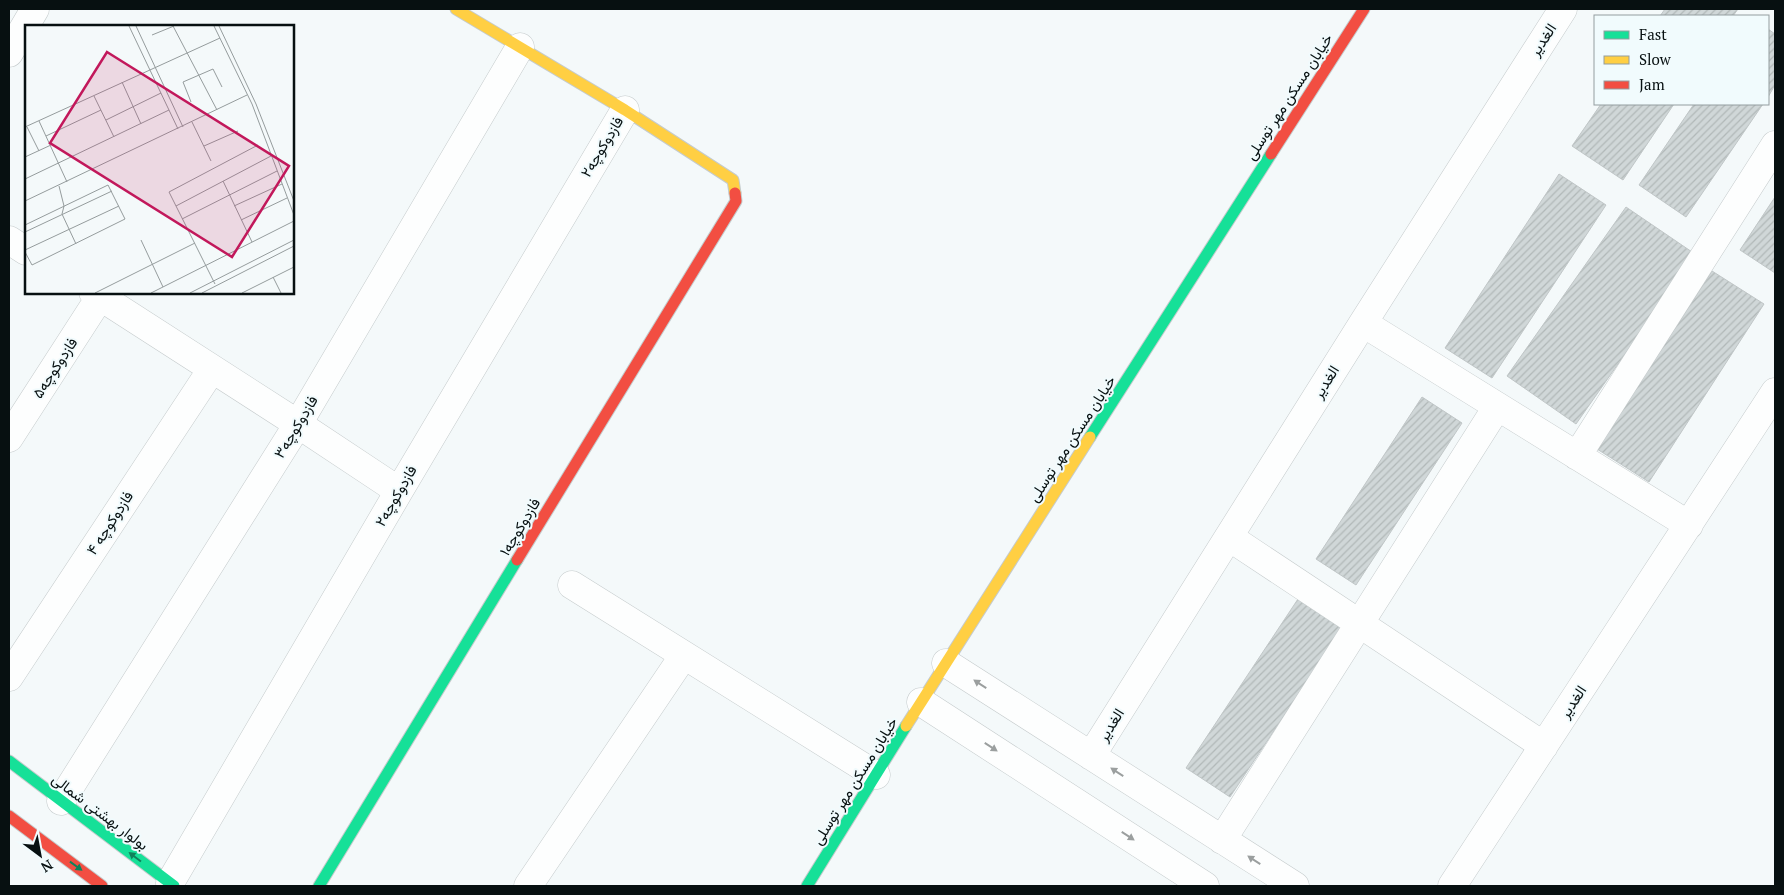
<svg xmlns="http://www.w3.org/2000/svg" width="1784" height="895" font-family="'PT Serif',Vazirmatn,serif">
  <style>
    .building { fill: url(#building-hatch); stroke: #c0c6c7 }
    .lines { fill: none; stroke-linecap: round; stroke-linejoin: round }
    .street-casing { stroke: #c5cbcc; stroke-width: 29 }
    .fast-casing { stroke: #c5cbcc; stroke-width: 13 }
    .slow-casing { stroke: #c5cbcc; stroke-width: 13 }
    .jam-casing { stroke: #c5cbcc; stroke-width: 13 }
    .street { stroke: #fdfefe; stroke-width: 28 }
    .fast { stroke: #16e098; stroke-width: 11 }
    .slow { stroke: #ffcf43; stroke-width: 11 }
    .jam { stroke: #f24e42; stroke-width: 11 }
    .oneway { fill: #9b9f9f }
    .oneway2 { fill: #0f825b }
    .labels { text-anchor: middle; stroke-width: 4; stroke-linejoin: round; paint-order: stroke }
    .street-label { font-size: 15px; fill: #071011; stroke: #f1fbfd }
    .inset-road { fill: none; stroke: #959c9d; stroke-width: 1 }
    .view { fill: #c2185b; fill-opacity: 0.15; stroke: #c2185b; stroke-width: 2.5 }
    .inset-edge { fill: none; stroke: #071011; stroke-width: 2.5 }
  </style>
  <defs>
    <pattern id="building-hatch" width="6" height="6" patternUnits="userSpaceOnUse" patternTransform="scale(1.25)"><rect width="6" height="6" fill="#d0d7d8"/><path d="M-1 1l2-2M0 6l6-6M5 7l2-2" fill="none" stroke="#b1b8b8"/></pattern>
  </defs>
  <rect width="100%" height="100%" fill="#f4f9fa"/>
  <path class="building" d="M1665,9H1738L1733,16H1660Z
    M1768,29L1775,34V85L1768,97Z
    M1601,104H1674L1623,180L1572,146Z
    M1694,104H1763L1686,217L1639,185Z
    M1559,174L1606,205L1492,378L1445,348Z
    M1775,197V273L1740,250Z
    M1626,207L1695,254L1576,424L1507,376Z
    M1712,271L1764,304L1649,482L1597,449Z
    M1422,397L1462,423L1356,585L1316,559Z
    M1298,599L1342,628L1230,797L1186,768Z"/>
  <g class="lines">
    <g class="street-casing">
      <path id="street" d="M9,53L35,9
        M9,240L26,251
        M93,292L298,424L399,491
        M1363,323L1689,525
        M9,438L100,297
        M1577,456L1775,145
        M1229,537L1544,746
        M572,585L876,775
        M946,663L1295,886
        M9,677L212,369
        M921,702L1205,886
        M1091,756L1363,323L1563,9
        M61,801L298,424L520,47
        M1222,840L1497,407
        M170,883L399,491L625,110
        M528,886L684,655
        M1452,886L1775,392"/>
    </g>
    <g class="fast-casing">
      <path id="fast" d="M1090,437L1271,154
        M9,761L174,886
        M319,886L517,560
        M807,886L906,726"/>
    </g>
    <g class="slow-casing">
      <path id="slow" d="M456,9L625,110L733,180L735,193
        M906,726L1090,437"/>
    </g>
    <g class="jam-casing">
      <path id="jam" d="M1271,154L1364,9
        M517,560L736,201L735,193
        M9,816L102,886"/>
    </g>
    <use href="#street" class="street"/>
    <use href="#fast" class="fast"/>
    <use href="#slow" class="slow"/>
    <use href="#jam" class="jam"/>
  </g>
  <defs><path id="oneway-solid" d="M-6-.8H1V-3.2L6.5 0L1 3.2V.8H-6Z" transform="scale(1.25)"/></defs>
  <g class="oneway">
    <use href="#oneway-solid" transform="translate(980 684) rotate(-147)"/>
    <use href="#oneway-solid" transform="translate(991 747) rotate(33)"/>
    <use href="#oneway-solid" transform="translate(1117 772) rotate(-147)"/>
    <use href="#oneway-solid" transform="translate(1128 836) rotate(33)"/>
    <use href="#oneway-solid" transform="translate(1254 860) rotate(-147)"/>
  </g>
  <g class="oneway2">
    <use href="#oneway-solid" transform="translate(135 857) rotate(-143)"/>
    <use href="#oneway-solid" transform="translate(76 866) rotate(36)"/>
  </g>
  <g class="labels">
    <g class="street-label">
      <text transform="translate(1543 40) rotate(-57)" y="5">الغدیر</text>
      <text transform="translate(1289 97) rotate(-57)" y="5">خیابان مسکن مهر توسلی</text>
      <text transform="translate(602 147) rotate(-59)" y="5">فازدوکوچه۲</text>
      <text transform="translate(55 368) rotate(-57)" y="5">فازدوکوچه۵</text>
      <text transform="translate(1326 382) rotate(-58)" y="5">الغدیر</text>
      <text transform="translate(296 427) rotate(-59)" y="5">فازدوکوچه۳</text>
      <text transform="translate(1072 439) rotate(-57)" y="5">خیابان مسکن مهر توسلی</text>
      <text transform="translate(396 496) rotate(-60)" y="5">فازدوکوچه۲</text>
      <text transform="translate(110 523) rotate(-57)" y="5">فازدوکوچه ۴</text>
      <text transform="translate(520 527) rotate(-59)" y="5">فازدوکوچه۱</text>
      <text transform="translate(1573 702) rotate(-57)" y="5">الغدیر</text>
      <text transform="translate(1111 725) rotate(-58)" y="5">الغدیر</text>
      <text transform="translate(855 781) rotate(-58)" y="5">خیابان مسکن مهر توسلی</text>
      <text transform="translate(100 812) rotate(37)" y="5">بولوار بهشتی شمالی</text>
    </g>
  </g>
  <g transform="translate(25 25)">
    <rect width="269" height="269" fill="#f4f9fa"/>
    <path class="inset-road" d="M104,1L153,104M111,1L158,102M148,1L192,85M189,1L227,79L269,190M194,1L231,79L269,176M127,10L149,1M97,57L116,99M69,71L89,112M166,77L158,57L188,44L197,62M81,95L136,68M14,96L42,157M167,97L186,136M0,102L195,13M2,102L14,126M21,111L76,85M179,121L213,106M0,132L26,120M0,154L144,85M198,156L227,217M34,161L39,181L37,189L51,219M0,176L222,70M151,181L246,131M209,181L257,159M157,194L252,146M216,195L262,173M0,200L83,160L100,194L7,240L0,227M0,207L87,166M116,215L138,262M0,225L94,181M248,252L256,268M190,259L144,167L233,120M70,268L170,218M126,268L269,196M165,268L269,215M177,268L269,221M217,268L269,242"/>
    <path class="view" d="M82,27L264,141L207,232L25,118Z"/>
    <rect width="269" height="269" class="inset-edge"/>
  </g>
  <rect width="1784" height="895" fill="none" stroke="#071011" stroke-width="20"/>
  <rect x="1594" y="15" width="175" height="90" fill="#f1fbfd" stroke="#939d9f"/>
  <rect x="1604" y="31" width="25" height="8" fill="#16e098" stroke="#939d9f"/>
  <text x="1639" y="40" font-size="15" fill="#071011">Fast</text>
  <rect x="1604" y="56" width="25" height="8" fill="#ffcf43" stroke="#939d9f"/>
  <text x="1639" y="65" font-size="15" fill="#071011">Slow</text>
  <rect x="1604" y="81" width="25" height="8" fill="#f24e42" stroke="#939d9f"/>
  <text x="1639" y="90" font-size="15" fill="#071011">Jam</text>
  <g transform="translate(40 855) rotate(148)" stroke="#f1fbfd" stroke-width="4" paint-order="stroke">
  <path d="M0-4L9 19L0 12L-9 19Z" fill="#071011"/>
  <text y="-8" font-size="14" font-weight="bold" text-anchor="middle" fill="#071011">N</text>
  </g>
</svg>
